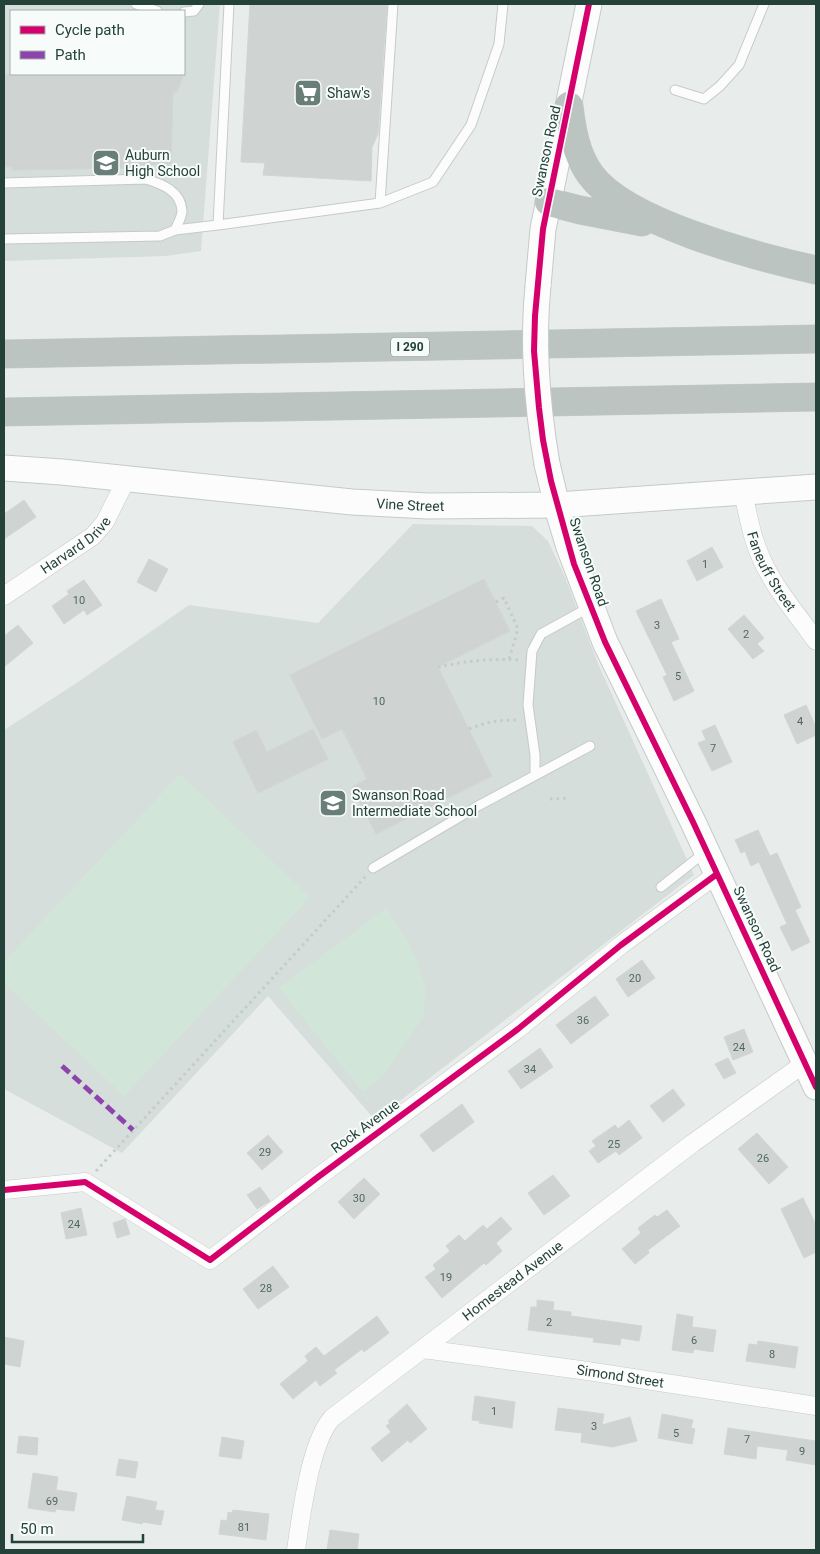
<svg xmlns="http://www.w3.org/2000/svg" width="820" height="1554" font-family="Roboto,sans-serif">
  <style>
    .built { fill: #d6dedb; fill-rule: evenodd }
    .green { fill: #d1e6d8 }
    .building { fill: #cfd4d2; stroke: #d1d6d4 }
    .lines { fill: none; stroke-linecap: round; stroke-linejoin: round }
    .lane-casing { stroke: #c5cac8; stroke-width: 11 }
    .street-casing { stroke: #c5cac8; stroke-width: 19 }
    .secondary-casing { stroke: #c3cbc8; stroke-width: 27 }
    .highway-casing { stroke: #c3ccc9; stroke-width: 29 }
    .path { stroke: #c3ccca; stroke-width: 3; stroke-dasharray: 2.5 4; stroke-linecap: butt }
    .lane { stroke: #fcfcfc; stroke-width: 9 }
    .street { stroke: #fcfcfc; stroke-width: 18 }
    .secondary { stroke: #fcfcfc; stroke-width: 25 }
    .highway { stroke: #bcc4c2; stroke-width: 28 }
    .secondary-bridge-casing { stroke: #c3cbc8; stroke-width: 27; stroke-linecap: butt }
    .secondary-bridge { stroke: #fcfcfc; stroke-width: 25 }
    .quiet { stroke: #8e44ad; stroke-width: 5; stroke-dasharray: 10 5; stroke-linecap: butt }
    .cycleway-casing { stroke: #f7fbf9; stroke-width: 9 }
    .cycleway { stroke: #d6006c; stroke-width: 6 }
    .labels { text-anchor: middle; stroke-width: 4; stroke-linejoin: round; paint-order: stroke }
    .number-label { font-size: 11px; fill: #506761 }
    .shield { fill: #f7fbf9; stroke: #637a73; stroke-width: 1 }
    .shield-label { font-size: 12px; font-weight: bold; fill: #24423a }
    .poi-label { font-size: 14px; fill: #24423a; stroke: #f7fbf9; text-anchor: start }
    .street-label { font-size: 14px; fill: #24423a; stroke: #f7fbf9 }
  </style>
  <rect width="100%" height="100%" fill="#e8edeb"/>
  <path class="built" d="M4,4H220L201,251L166,256L4,261ZM11,11H184V74H11Z
    M413,524L532,526L548,541L565,577L599,666L694,875L375,1120L268,996L122,1153L4,1089V730L78,682L189,605L318,623Z"/>
  <path class="green" d="M180,774L310,897L124,1096L4,983V962Z
    M387,908L415,955L425,987L424,1016L388,1069L379,1079L363,1092L279,988Z"/>
  <path class="building" d="M250,4H387L378,134L372,147L371,181L263,175L265,163L241,162Z
    M4,74H184L177,92H173L171,164L133,165V168L12,170V167H4Z
    M24,500L36,517L4,539V514Z
    M712,547L723,567L697,581L687,561Z
    M149,559L168,569L156,592L137,582Z
    M484,579L510,631L438,667L492,776L376,834L352,787L367,779L342,729L322,739L290,675Z
    M84,580L102,605L87,615L84,610L64,624L52,606L69,594L67,591Z
    M661,599L679,639L671,642L694,691L674,701L663,677L667,675L636,611Z
    M744,615L764,638L757,644L764,651L753,659L728,629Z
    M18,625L33,643L4,667V636Z
    M806,705L816,727V735L797,744L784,715Z
    M715,725L732,762L712,771L698,743L706,740L702,731Z
    M313,729L328,759L258,793L233,742L256,730L267,752Z
    M758,830L770,856L777,853L801,907L795,910L810,942L792,951L780,927L787,924L759,862L751,866L745,851L741,853L735,840Z
    M642,960L655,978L628,997L616,979Z
    M595,996L609,1015L571,1044L556,1025Z
    M744,1029L753,1052L733,1060L724,1037Z
    M540,1048L553,1067L521,1089L508,1071Z
    M728,1058L736,1073L724,1079L715,1064Z
    M673,1089L685,1105L663,1122L650,1106Z
    M462,1104L474,1122L433,1152L420,1135Z
    M629,1120L642,1138L619,1155L616,1151L598,1163L589,1151L596,1146L592,1141L615,1125L618,1129Z
    M757,1133L788,1167L769,1184L738,1149Z
    M268,1135L283,1152L262,1170L247,1153Z
    M553,1175L570,1196L544,1215L528,1193Z
    M364,1178L380,1194L354,1219L338,1202Z
    M260,1187L270,1201L257,1209L247,1195Z
    M803,1198L816,1225V1252L804,1258L781,1209Z
    M81,1208L87,1235L66,1239L61,1213Z
    M667,1210L680,1226L648,1250L649,1253L635,1264L622,1249L641,1233L638,1228L655,1215L657,1217Z
    M501,1217L512,1229L496,1243L502,1251L486,1265L484,1263L442,1298L425,1277L436,1269L433,1265L450,1251L446,1246L459,1235L465,1241L483,1225L487,1229Z
    M125,1219L130,1234L117,1238L113,1223Z
    M273,1266L289,1287L258,1309L243,1289Z
    M537,1300L554,1302L553,1310L571,1312V1316L642,1326L639,1341L621,1338L620,1345L593,1342L594,1338L528,1330L531,1307H537Z
    M677,1314L693,1317L692,1327L716,1330L713,1352L694,1349L693,1353L672,1350Z
    M377,1316L389,1333L364,1352L362,1349L334,1370L337,1373L320,1386L316,1380L293,1399L280,1384L308,1361L305,1356L316,1347L324,1356Z
    M4,1337L24,1341L20,1367L4,1364Z
    M758,1341L798,1347L795,1368L746,1361L749,1344L757,1345Z
    M475,1396L515,1402L512,1428L479,1423L480,1421L472,1420Z
    M407,1404L427,1429L410,1443L408,1440L382,1462L371,1448L391,1432L386,1426L390,1423L388,1421Z
    M558,1408L604,1414L602,1425L630,1417L637,1441L613,1447L581,1442L582,1433L555,1430Z
    M662,1414L693,1420L691,1428L695,1429L692,1444L658,1438Z
    M728,1428L816,1441V1465L786,1460L788,1450L757,1446L756,1459L724,1454Z
    M19,1436L38,1438L37,1455L17,1453Z
    M222,1437L244,1441L241,1459L219,1456Z
    M119,1459L138,1462L135,1478L116,1475Z
    M33,1473L58,1477L56,1490L77,1493L74,1511L56,1509L55,1512L28,1508Z
    M127,1496L157,1502L155,1510L164,1511L161,1525L143,1522L142,1524L122,1520Z
    M233,1510L269,1514L266,1540L219,1534L221,1520L227,1521L228,1512L232,1513Z
    M330,1530L359,1534L357,1550H327Z"/>
  <g class="lines">
    <g class="lane-casing">
      <path id="lane" d="M136,4L157,11
        M229,4L218,225L380,203L433,182L471,125L499,44L503,4
        M184,12L194,11L199,4
        M675,90L704,99L720,86L739,65L764,4
        M4,183L146,179C162,184 181,191 182,211C182,217 177,225 175,230L160,236L4,239
        M380,203L393,4
        M175,230L218,225
        M535,775V755L528,705L532,651L541,634L590,607
        M373,868L478,806L590,746
        M661,887L704,853"/>
    </g>
    <g class="street-casing">
      <g id="street">
        <path id="s1" d="M743,492C748,515 752,539 762,560C775,589 798,615 816,641"/>
        <path id="s2" d="M4,596L93,536L105,522L127,478"/>
        <path d="M4,1190L85,1182L210,1260L318,1177L518,1029L621,945L717,874"/>
        <path id="s3" d="M423,1349L581,1370L816,1406"/>
        <path id="s4" d="M296,1550C301,1517 310,1442 332,1418L693,1143L805,1063"/>
      </g>
    </g>
    <g class="secondary-casing">
      <g id="secondary">
        <path d="M538,286L543,229L589,4"/>
        <path d="M547,464L559,514L569,547L605,642L693,822L816,1087"/>
        <path id="s5" d="M4,468L62,472L352,502L428,506L557,505L816,487"/>
      </g>
    </g>
    <g class="highway-casing">
      <path id="highway" d="M569,106C572,131 576,154 590,174C625,223 758,257 816,270
        M549,202L580,210L642,222
        M4,354L816,339
        M4,412L816,397"/>
    </g>
    <path class="path" d="M496,602L504,598L518,629L509,659
      M438,667C465,661 493,658 521,660
      M469,729C485,722 500,720 517,720
      M550,799L569,798
      M96,1171L365,877"/>
    <use href="#lane" class="lane"/>
    <use href="#street" class="street"/>
    <use href="#secondary" class="secondary"/>
    <use href="#highway" class="highway"/>
    <g class="secondary-bridge-casing">
      <path id="secondary-bridge" d="M538,286C532,346 537,405 547,464"/>
    </g>
    <use href="#secondary-bridge" class="secondary-bridge"/>
    <path class="quiet" d="M62,1066L133,1130"/>
    <g class="cycleway-casing">
      <path id="cycleway" d="M589,4L543,229L535,316L534,351L539,408L543,440L551,481L574,564L605,642L693,822L816,1087
        M4,1190L85,1182L210,1260L318,1177L518,1029L621,945L717,874"/>
    </g>
    <use href="#cycleway" class="cycleway"/>
  </g>
  <defs>
    <g id="supermarket-square" transform="scale(1.4375)"><rect x="-9" y="-9" width="18" height="18" rx="4" fill="#697e78" stroke="#f7fbf9"/><path d="M-6-5.5h2.5l.6 2H6L4.5 2H-2.5L-4.4-4H-6ZM-1.5 3.2a1.3 1.3 0 1 0 .1 0ZM3 3.2a1.3 1.3 0 1 0 .1 0Z" fill="#fff"/></g>
    <g id="school-square" transform="scale(1.4375)"><rect x="-9" y="-9" width="18" height="18" rx="4" fill="#697e78" stroke="#f7fbf9"/><path d="M0-5L7-2L0 1L-7-2ZM-4 1L0 2.5L4 1V4Q0 6-4 4Z" fill="#fff"/></g>
  </defs>
  <g fill-rule="evenodd">
    <use href="#supermarket-square" x="308" y="93"/>
    <use href="#school-square" x="106" y="163"/>
    <use href="#school-square" x="333" y="803"/>
  </g>
  <g class="labels">
    <g class="number-label">
      <text x="705" y="568">1</text>
      <text x="79" y="604">10</text>
      <text x="657" y="629">3</text>
      <text x="746" y="638">2</text>
      <text x="678" y="680">5</text>
      <text x="379" y="705">10</text>
      <text x="800" y="725">4</text>
      <text x="713" y="752">7</text>
      <text x="635" y="982">20</text>
      <text x="583" y="1024">36</text>
      <text x="739" y="1051">24</text>
      <text x="530" y="1073">34</text>
      <text x="614" y="1148">25</text>
      <text x="265" y="1156">29</text>
      <text x="763" y="1162">26</text>
      <text x="359" y="1202">30</text>
      <text x="74" y="1228">24</text>
      <text x="446" y="1281">19</text>
      <text x="266" y="1292">28</text>
      <text x="549" y="1326">2</text>
      <text x="694" y="1344">6</text>
      <text x="772" y="1358">8</text>
      <text x="494" y="1415">1</text>
      <text x="594" y="1430">3</text>
      <text x="676" y="1437">5</text>
      <text x="747" y="1443">7</text>
      <text x="802" y="1455">9</text>
      <text x="52" y="1505">69</text>
      <text x="244" y="1531">81</text>
    </g>
    <rect class="shield" x="391" y="337.5" width="38" height="19" rx="4"/>
    <g class="shield-label">
      <text x="410" y="351">I 290</text>
    </g>
    <g class="poi-label">
      <text x="327" y="98">Shaw's</text>
      <text x="125" y="160">Auburn<tspan x="125" dy="16">High School</tspan></text>
      <text x="352" y="800">Swanson Road<tspan x="352" dy="16">Intermediate School</tspan></text>
    </g>
    <g class="street-label">
      <text transform="translate(546 151) rotate(-78)" y="5">Swanson Road</text>
      <text dy="5" stroke="none"><textPath href="#s5" startOffset="408">Vine Street</textPath></text>
      <text dy="5" stroke="none"><textPath href="#s2" startOffset="88">Harvard Drive</textPath></text>
      <text transform="translate(589 562) rotate(71)" y="5">Swanson Road</text>
      <text dy="5" stroke="none"><textPath href="#s1" startOffset="85">Faneuff Street</textPath></text>
      <text transform="translate(757 929) rotate(65)" y="5">Swanson Road</text>
      <text transform="translate(365 1126) rotate(-36)" y="5">Rock Avenue</text>
      <text dy="5" stroke="none"><textPath href="#s4" startOffset="365">Homestead Avenue</textPath></text>
      <text dy="5" stroke="none"><textPath href="#s3" startOffset="199">Simond Street</textPath></text>
    </g>
  </g>
  <rect width="820" height="1554" fill="none" stroke="#24423a" stroke-width="10"/>
  <rect x="10" y="10" width="175" height="65" fill="#f7fbf9" stroke="#a3b1ad"/>
  <rect x="20" y="26" width="25" height="8" fill="#d6006c" stroke="#a3b1ad"/>
  <text x="55" y="35" font-size="15" fill="#24423a">Cycle path</text>
  <rect x="20" y="51" width="25" height="8" fill="#8e44ad" stroke="#a3b1ad"/>
  <text x="55" y="60" font-size="15" fill="#24423a">Path</text>
  <path d="M12 1534v8h131v-8" fill="none" stroke="#24423a" stroke-width="2.5"/>
  <text x="20" y="1534" font-size="15" fill="#24423a" stroke="#f7fbf9" stroke-width="4" paint-order="stroke">50 m</text>
</svg>
